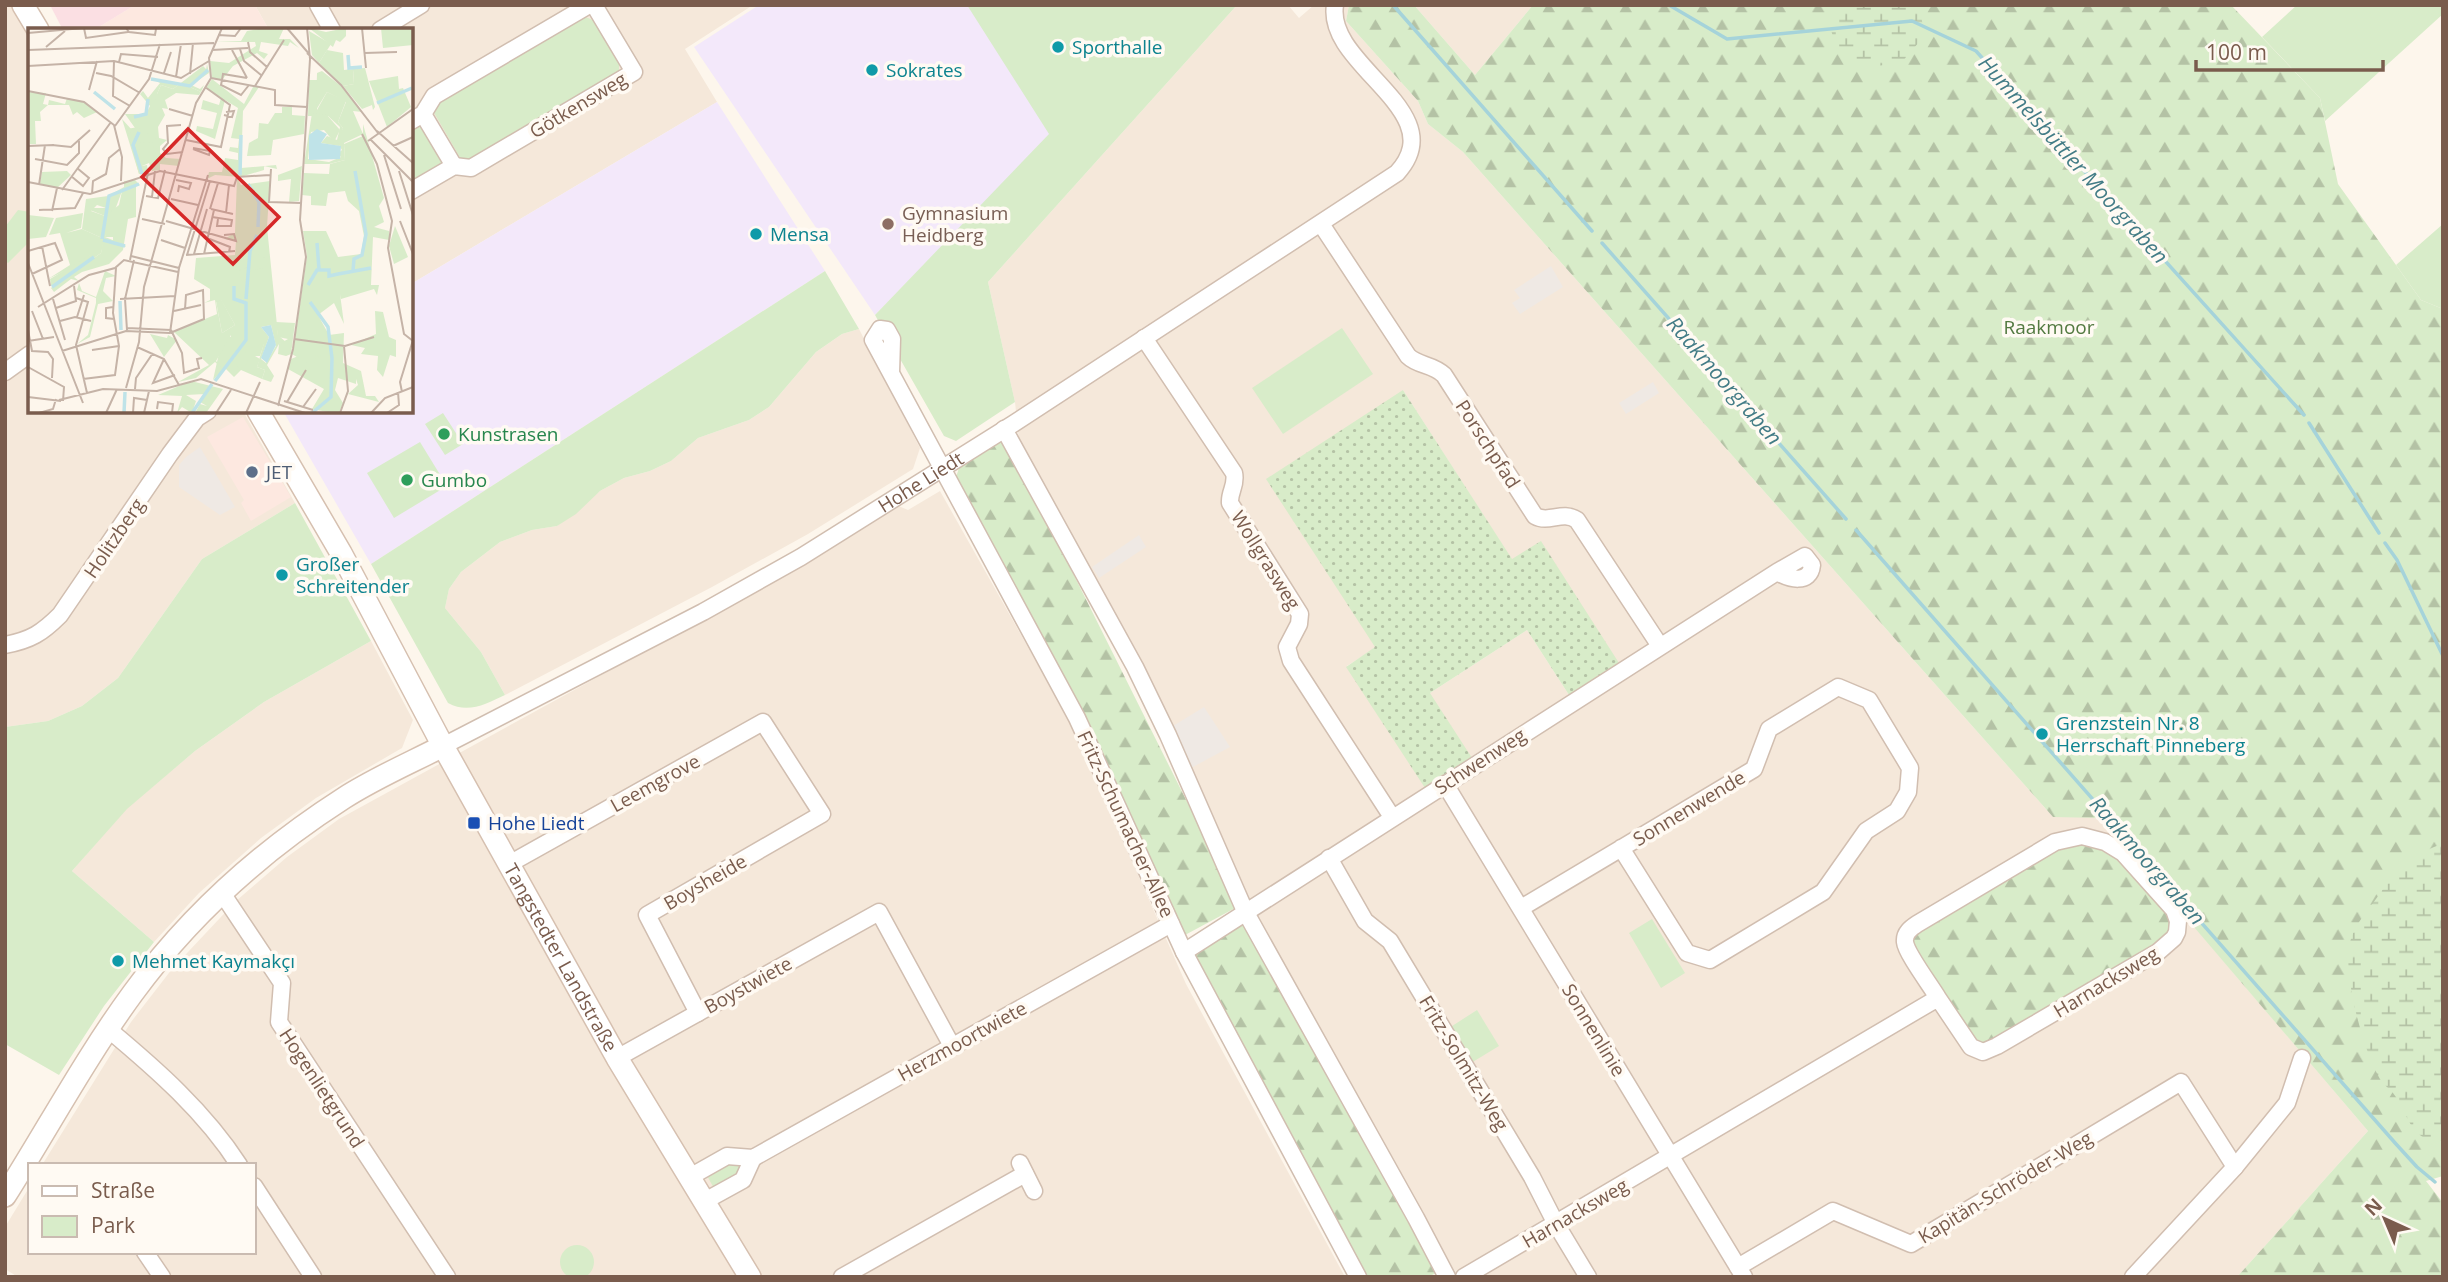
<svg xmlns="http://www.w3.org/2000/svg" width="2448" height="1282" font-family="'Open Sans',sans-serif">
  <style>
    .residential { fill: #f5e8da; fill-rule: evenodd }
    .commercial { fill: #fde8e0 }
    .industrial { fill: #efe9e4 }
    .education { fill: #f3e8fa }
    .medical { fill: #fbdfe3 }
    .green { fill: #d8ecc9 }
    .forest { fill: url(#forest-firs) }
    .wetland { fill: url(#wetland-marsh) }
    .garden { fill: url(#garden-dots) }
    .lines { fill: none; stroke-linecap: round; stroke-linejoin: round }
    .stream { stroke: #a5d3da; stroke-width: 3.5 }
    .street-casing { stroke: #d1beb0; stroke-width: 19 }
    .secondary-casing { stroke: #d6c0b0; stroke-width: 24 }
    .street { stroke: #fff; stroke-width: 16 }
    .secondary { stroke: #fff; stroke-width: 21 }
    .culture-dot { fill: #0f9aa8; stroke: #fffaf3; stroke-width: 2.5 }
    .education-dot { fill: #8d6e63; stroke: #fffaf3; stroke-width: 2.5 }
    .leisure-dot { fill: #2e9e5b; stroke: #fffaf3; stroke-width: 2.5 }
    .service-dot { fill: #5c6f8a; stroke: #fffaf3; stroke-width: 2.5 }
    .transit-dot { fill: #1a4fb4; stroke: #fffaf3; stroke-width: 2.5 }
    .labels { text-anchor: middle; stroke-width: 7; stroke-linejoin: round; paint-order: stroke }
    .culture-label { font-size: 19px; fill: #0d838f; stroke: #fffaf3; text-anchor: start }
    .street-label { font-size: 19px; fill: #7a5c4d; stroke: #fffaf3 }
    .education-label { font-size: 19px; fill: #785e54; stroke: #fffaf3; text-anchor: start }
    .park-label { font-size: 19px; fill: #537a41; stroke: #fffaf3 }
    .leisure-label { font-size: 19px; fill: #27864d; stroke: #fffaf3; text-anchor: start }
    .service-label { font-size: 19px; fill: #4e5e75; stroke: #fffaf3; text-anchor: start }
    .transit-label { font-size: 19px; fill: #164399; stroke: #fffaf3; text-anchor: start }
    .water-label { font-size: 21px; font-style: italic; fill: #437c86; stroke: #fffaf3 }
    .inset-river { fill: none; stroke: #bfe3e8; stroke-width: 3.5 }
    .inset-road { fill: none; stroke: #c5b3a7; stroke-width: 2 }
    .view { fill: #d62828; fill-opacity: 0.15; stroke: #d62828; stroke-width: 3.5 }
    .inset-edge { fill: none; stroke: #7a5c4d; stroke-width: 3.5 }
  </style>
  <defs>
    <pattern id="forest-firs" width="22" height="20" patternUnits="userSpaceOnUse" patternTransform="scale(1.75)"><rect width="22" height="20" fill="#d8ecc9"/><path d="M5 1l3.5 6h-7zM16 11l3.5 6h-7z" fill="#b4c2a5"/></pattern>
    <pattern id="wetland-marsh" width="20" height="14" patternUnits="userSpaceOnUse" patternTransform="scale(1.75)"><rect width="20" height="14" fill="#d8ecc9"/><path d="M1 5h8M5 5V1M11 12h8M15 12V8" fill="none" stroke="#b4c2a5"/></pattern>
    <pattern id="garden-dots" width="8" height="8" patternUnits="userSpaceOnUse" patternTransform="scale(1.75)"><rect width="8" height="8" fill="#d8ecc9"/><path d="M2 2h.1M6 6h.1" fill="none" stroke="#b4c2a5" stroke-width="1.8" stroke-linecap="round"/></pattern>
  </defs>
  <rect width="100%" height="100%" fill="#fdf6ec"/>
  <path class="residential" d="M5,5H11L30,39V411H243L295,503L202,559L118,678L82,706L48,721L5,727Z
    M255,5H753L685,49L717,102L411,284V30H269Z
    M1237,5H1288L1299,18L1314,5H1349L1346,21L1418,101L1428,124L1463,152L2053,817H2101L2368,1131L2237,1277H1455L1259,922L1170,724L1019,441L1015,402L988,282ZM1403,390L1512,560L1541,542L1569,695L1527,630L1430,693L1347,666L1375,648Z
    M1414,5H1533L1475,75Z
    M859,329L920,448L913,469L808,534L712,587L505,695L481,652L445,608L449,589L461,572L500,542L532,530L557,526L600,491L624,478L650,471L671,461L698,438L749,420L769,407L816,352L842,334Z
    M940,491L1074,729L1186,984L1345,1277H18L5,1269V1227L30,1186V1252H254V1165H42L131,1022L172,969L236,901L287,857L339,819L691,626L894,504L908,510Z
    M371,641L413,720L402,748L316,798L261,838L199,893L154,942L72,871L126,809L195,751L264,702Z"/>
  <path class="commercial" d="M135,5H255L269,30H94Z
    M243,417L291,497L251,521L241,503L244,500L207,437Z"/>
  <path class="industrial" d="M1551,266L1563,287L1520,314L1512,303L1520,298L1514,290Z
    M1653,382L1659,393L1626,414L1619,403Z
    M200,447L235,507L220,515L179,487V465L186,457Z
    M1139,535L1146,547L1099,578L1092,567Z
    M1204,707L1230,747L1191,768L1173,726Z"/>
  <path class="education" d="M759,5H1176L875,315L694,47Z
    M717,102L825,271L371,564L283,411H411V284Z"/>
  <path class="medical" d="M50,5H135L94,30H63Z"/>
  <path class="green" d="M967,5H1237L988,282L1015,402L956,441L944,436L875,315L1049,134Z
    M2297,5H2443V14L2325,121L2320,98L2262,37Z
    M581,15L595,21L619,62V75L469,163L462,161L433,111L437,101Z
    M423,119L449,163L411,186V126Z
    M18,210L30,212V241L8,263L5,261V227Z
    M2443,224V309L2421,300L2396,265Z
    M825,271L859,329L842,334L816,352L769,407L749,420L698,438L671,461L650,471L624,478L600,491L576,514L557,526L532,530L500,542L461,572L449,589L445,608L481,652L505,695C486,704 468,714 448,703L371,564Z
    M1342,328L1373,374L1283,434L1252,388Z
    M443,413L463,444L445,455L425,424Z
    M420,442L447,486L394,518L367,473Z
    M295,503L371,641L264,702L195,751L127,809L72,871L154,942L104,1006L59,1075L5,1044V727L48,721L82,706L118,678L202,559Z
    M1652,919L1685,973L1661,988L1629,933Z
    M1477,1010L1499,1046L1471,1063L1449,1028Z
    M728,1159L744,1164L741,1177L716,1192L705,1172Z
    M560 1262a17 17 0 1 1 34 0a17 17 0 1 1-34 0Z"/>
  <path class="forest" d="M1349,5H1414L1475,75L1533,5H2231L2320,98L2338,184L2421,300L2443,309V1176L2426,1181L2443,1203V1277H2237L2368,1131L2101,818L2053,817L1463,152L1428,124L1418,101L1346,21Z
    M1005,437L1239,906L1185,935L1075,698L956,477L960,465Z
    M2080,841L2110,848L2166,910L2172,922L2168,935L2160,943L1985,1047L1969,1037L1914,946V937L1917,932L2055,848Z
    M1242,921L1436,1273L1428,1277H1367L1193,953Z"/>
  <path class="wetland" d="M1841,5H1916L1919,7L1925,35L1902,62L1865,68L1838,53L1831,30Z
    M2443,844V1141C2408,1142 2410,1114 2393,1093C2390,1089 2385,1086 2382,1082C2364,1055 2342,973 2350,942C2355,923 2370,908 2381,892C2395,872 2419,850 2443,844Z"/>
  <path class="garden" d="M1403,390L1512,559L1541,541L1619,663L1569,695L1527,630L1430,693L1472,758L1425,788L1346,667L1375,647L1266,479Z"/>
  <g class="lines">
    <path class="stream" d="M1393,5L1592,231
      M1669,5L1727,39L1912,21L1976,51L2304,415
      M1602,243L1846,519
      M2309,423L2379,533
      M1856,530L2396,1144L2417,1167L2435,1182
      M2385,543L2397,560L2443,656
      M5,1276L7,1277"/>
    <g class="street-casing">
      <g id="street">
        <path d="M318,5L332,30"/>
        <path d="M380,30L421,5"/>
        <path d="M423,114L454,166"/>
        <path d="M411,121L423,114L434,96L589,5"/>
        <path d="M411,191L454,166L471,168L634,72L594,5"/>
        <path d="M1321,224L1408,356C1418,366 1433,364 1444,375L1535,516C1549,524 1562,510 1577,520L1660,646"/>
        <path d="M1144,338L1234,473C1237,485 1229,492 1230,503L1300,614L1299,624L1287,647L1291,661L1392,817"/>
        <path d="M5,372L30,354"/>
        <path d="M891,373L892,339L887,330L880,329L873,340L1077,718L1184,952L1358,1277"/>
        <path d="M1004,429L1135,667L1168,735L1245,911L1416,1218L1447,1277"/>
        <path d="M5,645C31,640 42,633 60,615L170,454L197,418L208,411"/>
        <path id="s1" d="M443,746L703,612L801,557L1013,424L1397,173C1454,111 1325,66 1335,5"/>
        <path d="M1445,784L1744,1277"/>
        <path d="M1329,858L1365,921L1390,941L1532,1177L1556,1224L1588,1277"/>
        <path d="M509,864L763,722L822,814L647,915L698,1013"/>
        <path d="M222,893L282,983L279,1022L447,1277"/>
        <path d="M1521,908L1754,769L1769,729L1838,687L1869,700L1910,768L1908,792L1897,811L1866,831L1823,892L1710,960L1687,953L1621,848"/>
        <path d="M1184,952L1777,572C1789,579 1810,585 1812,565L1805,556L1777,572"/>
        <path d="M108,1029C156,1069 205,1112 239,1165"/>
        <path d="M617,1058L879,912L952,1046"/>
        <path d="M1020,1163L1034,1191"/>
        <path d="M688,1178L727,1156L753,1158L1171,924"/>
        <path d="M254,1186L313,1277"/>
        <path d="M703,1202L743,1180L753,1158"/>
        <path d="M145,1252L162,1277"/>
        <path d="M1738,1267L1833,1211L1911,1244L2181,1082L2235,1167"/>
        <path d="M842,1277L1025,1174"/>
        <path d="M1464,1277L1938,998L1971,1047L1983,1052L1997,1046L2158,952L2174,938L2177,932L2178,921L2174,910L2123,853L2105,842L2082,836L2055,842L1917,924C1911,928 1904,933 1905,942C1906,953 1931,986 1938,998"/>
        <path d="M2133,1277L2235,1167L2287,1103L2302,1058"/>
      </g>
    </g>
    <g class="secondary-casing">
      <g id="secondary">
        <path d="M23,5L38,30"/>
        <path id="s2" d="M258,411L341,553L443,746L617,1058L750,1277"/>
        <path d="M5,1196C48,1128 86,1057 133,993C190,915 263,850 344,798C375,778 410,763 443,746"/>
      </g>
    </g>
    <use href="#street" class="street"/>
    <use href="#secondary" class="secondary"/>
  </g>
  <g class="culture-dot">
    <circle cx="1058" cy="47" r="7"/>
    <circle cx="872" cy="70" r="7"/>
    <circle cx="756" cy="234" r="7"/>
    <circle cx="282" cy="575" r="7"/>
    <circle cx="2042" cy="734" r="7"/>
    <circle cx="118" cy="961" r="7"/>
  </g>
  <circle class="education-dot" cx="888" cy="224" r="7"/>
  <g class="leisure-dot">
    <circle cx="444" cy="434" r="7"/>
    <circle cx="407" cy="480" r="7"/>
  </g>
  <circle class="service-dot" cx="252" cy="472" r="7"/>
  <rect class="transit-dot" x="467" y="816" width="14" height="14" rx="3.5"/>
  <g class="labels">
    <g class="culture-label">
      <text x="1072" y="54">Sporthalle</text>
      <text x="886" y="77">Sokrates</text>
      <text x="770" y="241">Mensa</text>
      <text x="296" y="571">Großer<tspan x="296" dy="22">Schreitender</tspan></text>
      <text x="2056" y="730">Grenzstein Nr. 8<tspan x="2056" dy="22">Herrschaft Pinneberg</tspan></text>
      <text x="132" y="968">Mehmet Kaymakçı</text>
    </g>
    <g class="street-label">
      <text transform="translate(578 105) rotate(-31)" y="7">Götkensweg</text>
      <text transform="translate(1488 444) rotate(57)" y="7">Porschpfad</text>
      <text dy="7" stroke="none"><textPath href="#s1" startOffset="546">Hohe Liedt</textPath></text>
      <text transform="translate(114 538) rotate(-56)" y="7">Holitzberg</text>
      <text transform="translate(1266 560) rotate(58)" y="7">Wollgrasweg</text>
      <text transform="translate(1480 761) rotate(-33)" y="7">Schwenweg</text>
      <text transform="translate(655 783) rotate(-29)" y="7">Leemgrove</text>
      <text transform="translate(1689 808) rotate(-31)" y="7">Sonnenwende</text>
      <text transform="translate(1126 824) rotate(65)" y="7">Fritz-Schumacher-Allee</text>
      <text transform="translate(705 882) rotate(-30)" y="7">Boysheide</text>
      <text dy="7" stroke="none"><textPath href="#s2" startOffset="625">Tangstedter Landstraße</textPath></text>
      <text transform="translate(2106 982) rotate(-31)" y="7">Harnacksweg</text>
      <text transform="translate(748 985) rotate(-29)" y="7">Boystwiete</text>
      <text transform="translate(1594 1030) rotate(59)" y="7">Sonnenlinie</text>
      <text transform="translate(962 1041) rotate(-29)" y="7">Herzmoortwiete</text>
      <text transform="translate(1464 1063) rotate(59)" y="7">Fritz-Solmitz-Weg</text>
      <text transform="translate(322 1088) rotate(57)" y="7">Hogenlietgrund</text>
      <text transform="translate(2005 1187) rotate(-31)" y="7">Kapitän-Schröder-Weg</text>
      <text transform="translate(1575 1213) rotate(-30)" y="7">Harnacksweg</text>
    </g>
    <g class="education-label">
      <text x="902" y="220">Gymnasium<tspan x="902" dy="22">Heidberg</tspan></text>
    </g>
    <g class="park-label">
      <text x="2049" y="334">Raakmoor</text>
    </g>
    <g class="leisure-label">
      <text x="458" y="441">Kunstrasen</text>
      <text x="421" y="487">Gumbo</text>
    </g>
    <g class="service-label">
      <text x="266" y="479">JET</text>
    </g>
    <g class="transit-label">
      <text x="488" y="830">Hohe Liedt</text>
    </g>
    <g class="water-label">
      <text transform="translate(2073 160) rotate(48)" y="7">Hummelsbüttler Moorgraben</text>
      <text transform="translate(1724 381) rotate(49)" y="7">Raakmoorgraben</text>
      <text transform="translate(2147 861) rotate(49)" y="7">Raakmoorgraben</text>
    </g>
  </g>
  <g transform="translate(28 28)">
    <rect width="385" height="385" fill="#fdf6ec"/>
    <path d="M237,0H256L251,11H262L271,20L262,14L260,18L233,14L231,23L240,26L236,31L229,25L205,38L194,52L184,50L182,33L201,35L228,18L227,14H187L213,13L219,3ZM353,0H385V17L355,20ZM175,38L179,42L161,57L153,55L173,64L171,67L148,65L137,72L140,81L134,80L137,87L130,99L131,110L139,112L132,118V125L138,130L153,131L151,138L132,136V142L124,143L121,135L114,138L119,145L111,146L94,91L104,102L107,100L97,86H118L122,78L112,66L115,63L120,70L129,66L133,57L145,61ZM337,40L347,79L345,82L344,77L334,81L315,58L326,56L325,41ZM370,48L371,61L375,60L383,79L359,99L341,53ZM184,51L216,76L225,59H231L215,83L213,140L248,137L249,141L236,138V142L212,149L187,147L179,151L181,144H194L197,130L210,132V125L201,123L202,119L210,120L211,111L203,110L210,80L197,72L187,111L168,103L169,98L185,101L189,85L173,81L175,72L191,77L193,70L178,60ZM281,52H290L289,82L299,64L318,73L310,94L315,100L311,118L293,115L299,108L309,112L312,99L300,88H280ZM0,64L18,65L15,76L20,77L12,84L13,93H7L8,116H2ZM254,79H264V87L277,88L276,106L245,112L243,127L219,128L221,115L230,110L231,95L240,96L247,85H254ZM335,96L356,170L351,178L356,194L346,199L361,203V212L345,209L343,257H351L349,267L346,261L313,271L312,266L316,296L306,275L290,287L301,307L316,305L315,335L333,343L338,368H347L351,374L320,366L330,357L328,351V356L310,350L307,362L315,375L311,385H305L284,381L296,361L260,341L263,331L280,324L267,311L279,228L275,203H298L310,229L333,226L336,208L331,183L320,173L317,163L300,165L298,178L283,177V168L274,167L276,145L301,146L302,136L317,132L316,116L335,108ZM274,138L271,173L261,174L263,151L250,153V147ZM107,152L112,157L94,163L77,209L95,216L98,218L97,219L76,213L73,225L23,260L58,234L62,227L55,234L20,251L42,237L32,205L21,207L28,190L55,185L53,200L38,205L54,201L74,210L77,188L57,180H78L80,168L96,159V153ZM77,243L88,248L78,250L75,263L85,273L70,276L62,309L49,316L60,307L68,275V270L49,262L51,255L54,263L68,269ZM193,271L207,297L194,305L188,273ZM347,283L355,284L361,309L368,312V329L362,327L355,349L349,342L350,328L333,326L337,320L323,317L348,306ZM248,294L267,295L263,326L258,328L250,326L251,316L260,311L250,309ZM206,301L199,308L218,313L239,307L232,328H227L232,331L229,339L237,342L234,351L213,342L206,349L197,340L185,352L195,307ZM122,306L139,310L140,307L149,312L136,329Z" fill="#d8ecc9"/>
    <path d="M281,0L298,4L318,0V8L312,14L308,12L305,19ZM299,22L315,25L316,42L325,41L326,56L315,58L291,35ZM179,36L181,45L163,57L172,61L176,57L173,64L153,55L145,61L133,57L129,66L137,69V72L130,67L127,72L120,70L132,55L122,50L161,57L178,42ZM294,43L313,58L334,84L325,83L335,106L316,115L317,132L301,136H276L284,85L299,87L312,102L306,114L296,102L283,104L280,131L301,134L313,129L309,126L314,122L309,114L315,100L310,94L318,74L299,64L288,82L289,45ZM39,70L57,75L69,84L56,90L49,84L45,87L41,77H20L21,72L37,76ZM110,99L134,114L129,117L125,133L126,114L111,115L112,132L106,105L102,104L114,138L119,137L120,144L111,146L99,101ZM39,143L43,147L29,160L12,156L14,144ZM209,150L213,157L242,153L239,199L250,307L259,315L251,316L239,337L246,348L243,354L234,351L237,342L229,339L236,315L217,322L220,335L212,341L202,329L203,307L188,333L194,340L187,334L168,350L150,354L181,337L146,304L189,286L187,272L176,275L182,272V261L166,251L168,230L207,227L208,213L196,211L207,205ZM193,272L207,297L194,305L188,274ZM243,297L248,318L238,335L233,331L241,309L233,299ZM267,312L295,317L292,330L288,327L286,335L280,336L264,326Z" fill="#d8ecc9" fill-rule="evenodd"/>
    <path d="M218,219L242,233L236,240L220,243L214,255L210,243L220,239L209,230Z" fill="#d8ecc9"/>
    <path d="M281,3L303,16L291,35L284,27Z" fill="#d8ecc9"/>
    <path d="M108,158V189L100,191L95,222L81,236L54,244L46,249L51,253L43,251L26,264L23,260L29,254L23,258L22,251L62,227L66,230L73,225L75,213H85V209H77L81,185L91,177L94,163ZM80,168L78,180L69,177L63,183L77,188L74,210L54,201L58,171ZM0,187L26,190L18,209L0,211ZM367,198L380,229L366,236L361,218ZM163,353L195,361L178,385H167L172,376L179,378L172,374L177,366L158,367L168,373L164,385L154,379L149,385L154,368L130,367Z" fill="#d8ecc9"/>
    <path d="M289,101L299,106L293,115L313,118L312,131L281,132V107ZM243,297L248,317L239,335L233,330L241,309L233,299Z" fill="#bfe3e8"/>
    <path class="inset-river" d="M320,27L321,40L334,39M123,51L162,58L180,42M66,64L87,81M349,75L384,60M106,89L118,86L120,71M111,104L105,117L114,146M212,147L213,107M220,156L231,174L230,199M74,211L81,168L111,156M75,212L97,218M289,215L291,241M325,243L326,231L334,227L338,206L327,143M310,246L343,240M280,257L289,242H301V248L310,246M24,259L66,229M218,271L222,223L229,207M92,273L93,302M282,274L300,299L304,330L303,369L284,385M187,353L218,312V275L206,271V258M96,385L97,364M164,385L184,356"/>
    <path class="inset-road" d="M56,0L58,10L100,4M98,0L101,4L127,7L128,1M259,0L282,27M334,0L338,40M0,5L55,0M190,7L207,8L213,0M220,14L222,24L239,39M18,19L37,3M212,21L216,33L233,47M0,22L186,15M184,22L220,20M204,22L219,50M279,25L313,57L350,105M337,25L369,24M86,33L85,68L102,78M91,34L93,26L130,29M0,38L86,33L153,50L181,33M68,45L83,48L112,65M136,45L143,24M162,46L165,15M148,49L153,16M183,50L247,62V77L279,79M194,52L193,57L213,67L221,57M194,52L195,46L219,50M227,58L256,12M61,62L69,33M0,63L56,74L86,97L94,129L93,153M141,81L165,88M196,87L204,89L206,83L198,84M153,97L139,98L140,115L135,121L139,126L155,124M87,98L121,51L132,16M349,103L385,135M334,106L349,136L364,193L360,220L376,306L385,313M0,111V145M342,111L385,154M158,112L193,119L202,77L177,59M340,113L385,81M24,117L43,119L62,102M0,118L26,117M365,118L385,109M165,121L181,127L182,123L165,120M356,127L373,181M7,131L39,137L51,125V111M243,141L241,174L273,175M371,143L385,187M43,148L55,158L61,150L49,140M148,152L163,155L161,161L151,158L150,164M0,154L62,166L132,143L206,158L209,149L242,147M11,157L17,117M34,162L83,94M64,166L65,153L78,146L81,130L92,121M118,168L130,170L137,142M124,169L127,143M143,171L170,177M182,181L190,155M183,181L205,186M11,182L47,180L55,165M24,183L29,160M198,185L201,157M184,189L204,192L203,198H189L190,191M114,191L137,196M138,193L208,213L206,206L196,207M372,193L385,226M179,210L202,219L201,224M133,212L157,220M14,218L22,258M0,223L27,215L34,232L4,246M166,226L179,181M176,226L186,182M158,227L207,223M159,227L182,153M103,228L151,240M102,232L120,145M0,235L55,375M48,270L60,274L48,317L59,365M25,271L37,312M92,271L147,268M10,279L61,247L87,240L96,232L150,244M85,279L78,280V290L86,291M28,280L48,273L46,258M4,283L15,311M146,283L173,277M49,289L56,267M32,293L47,289L63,293M99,300L143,302M0,302L4,323L20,324L25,331L24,350M99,302L97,271L106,232M143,302L154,325L156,345L171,340L169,331L174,330M142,305L151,240L180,147M142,305L176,291L175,262L158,267L157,281M266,311L317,318L346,309M0,313L26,309M109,319L136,331L151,357M64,322L91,318M34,323L98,303L142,305M136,331L125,355L147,347M0,339L36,359L35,373M55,351L87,347L91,318L85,285L88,240M98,360L111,314L116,259L168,75L183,50L181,30L194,0M107,361L108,350L125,325M374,364L372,354L385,312M0,369L33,373M31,372L75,361L129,363L173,351L277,385M256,373L285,382M259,374L278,342M250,378L265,321L278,229L272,192L282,31L279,0M275,379L288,361M129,381L130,374L145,376L144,385M11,385L25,381L28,371M78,385L89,361M105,385L106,370L119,372M116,385L121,363M188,385L203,362M218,385L232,354M312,385L320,363L316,318M343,385L357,370L385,359M359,385L371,377L370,364"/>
    <path class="view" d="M160,101L251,189L205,236L114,149Z"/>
    <rect width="385" height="385" class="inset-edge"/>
  </g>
  <rect width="2448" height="1282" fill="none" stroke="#7a5c4d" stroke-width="14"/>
  <rect x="28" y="1163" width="228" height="91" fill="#fffaf3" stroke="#cabbb1" stroke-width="2"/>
  <rect x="42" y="1186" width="35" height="10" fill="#ffffff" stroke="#cabbb1" stroke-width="2"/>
  <text x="91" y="1198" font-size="21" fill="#7a5c4d">Straße</text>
  <rect x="42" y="1216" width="35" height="21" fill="#d8ecc9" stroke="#cabbb1" stroke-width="2"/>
  <text x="91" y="1233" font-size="21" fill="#7a5c4d">Park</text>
  <g transform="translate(2385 1219) rotate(316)" stroke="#fffaf3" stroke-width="5" paint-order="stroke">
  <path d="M0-5L12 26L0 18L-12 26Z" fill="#7a5c4d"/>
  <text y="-10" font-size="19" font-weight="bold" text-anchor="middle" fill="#7a5c4d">N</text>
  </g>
  <path d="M2196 60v10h187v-10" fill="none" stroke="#7a5c4d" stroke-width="3.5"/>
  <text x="2206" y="60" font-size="21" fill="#7a5c4d" stroke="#fffaf3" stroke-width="5" paint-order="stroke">100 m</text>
</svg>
